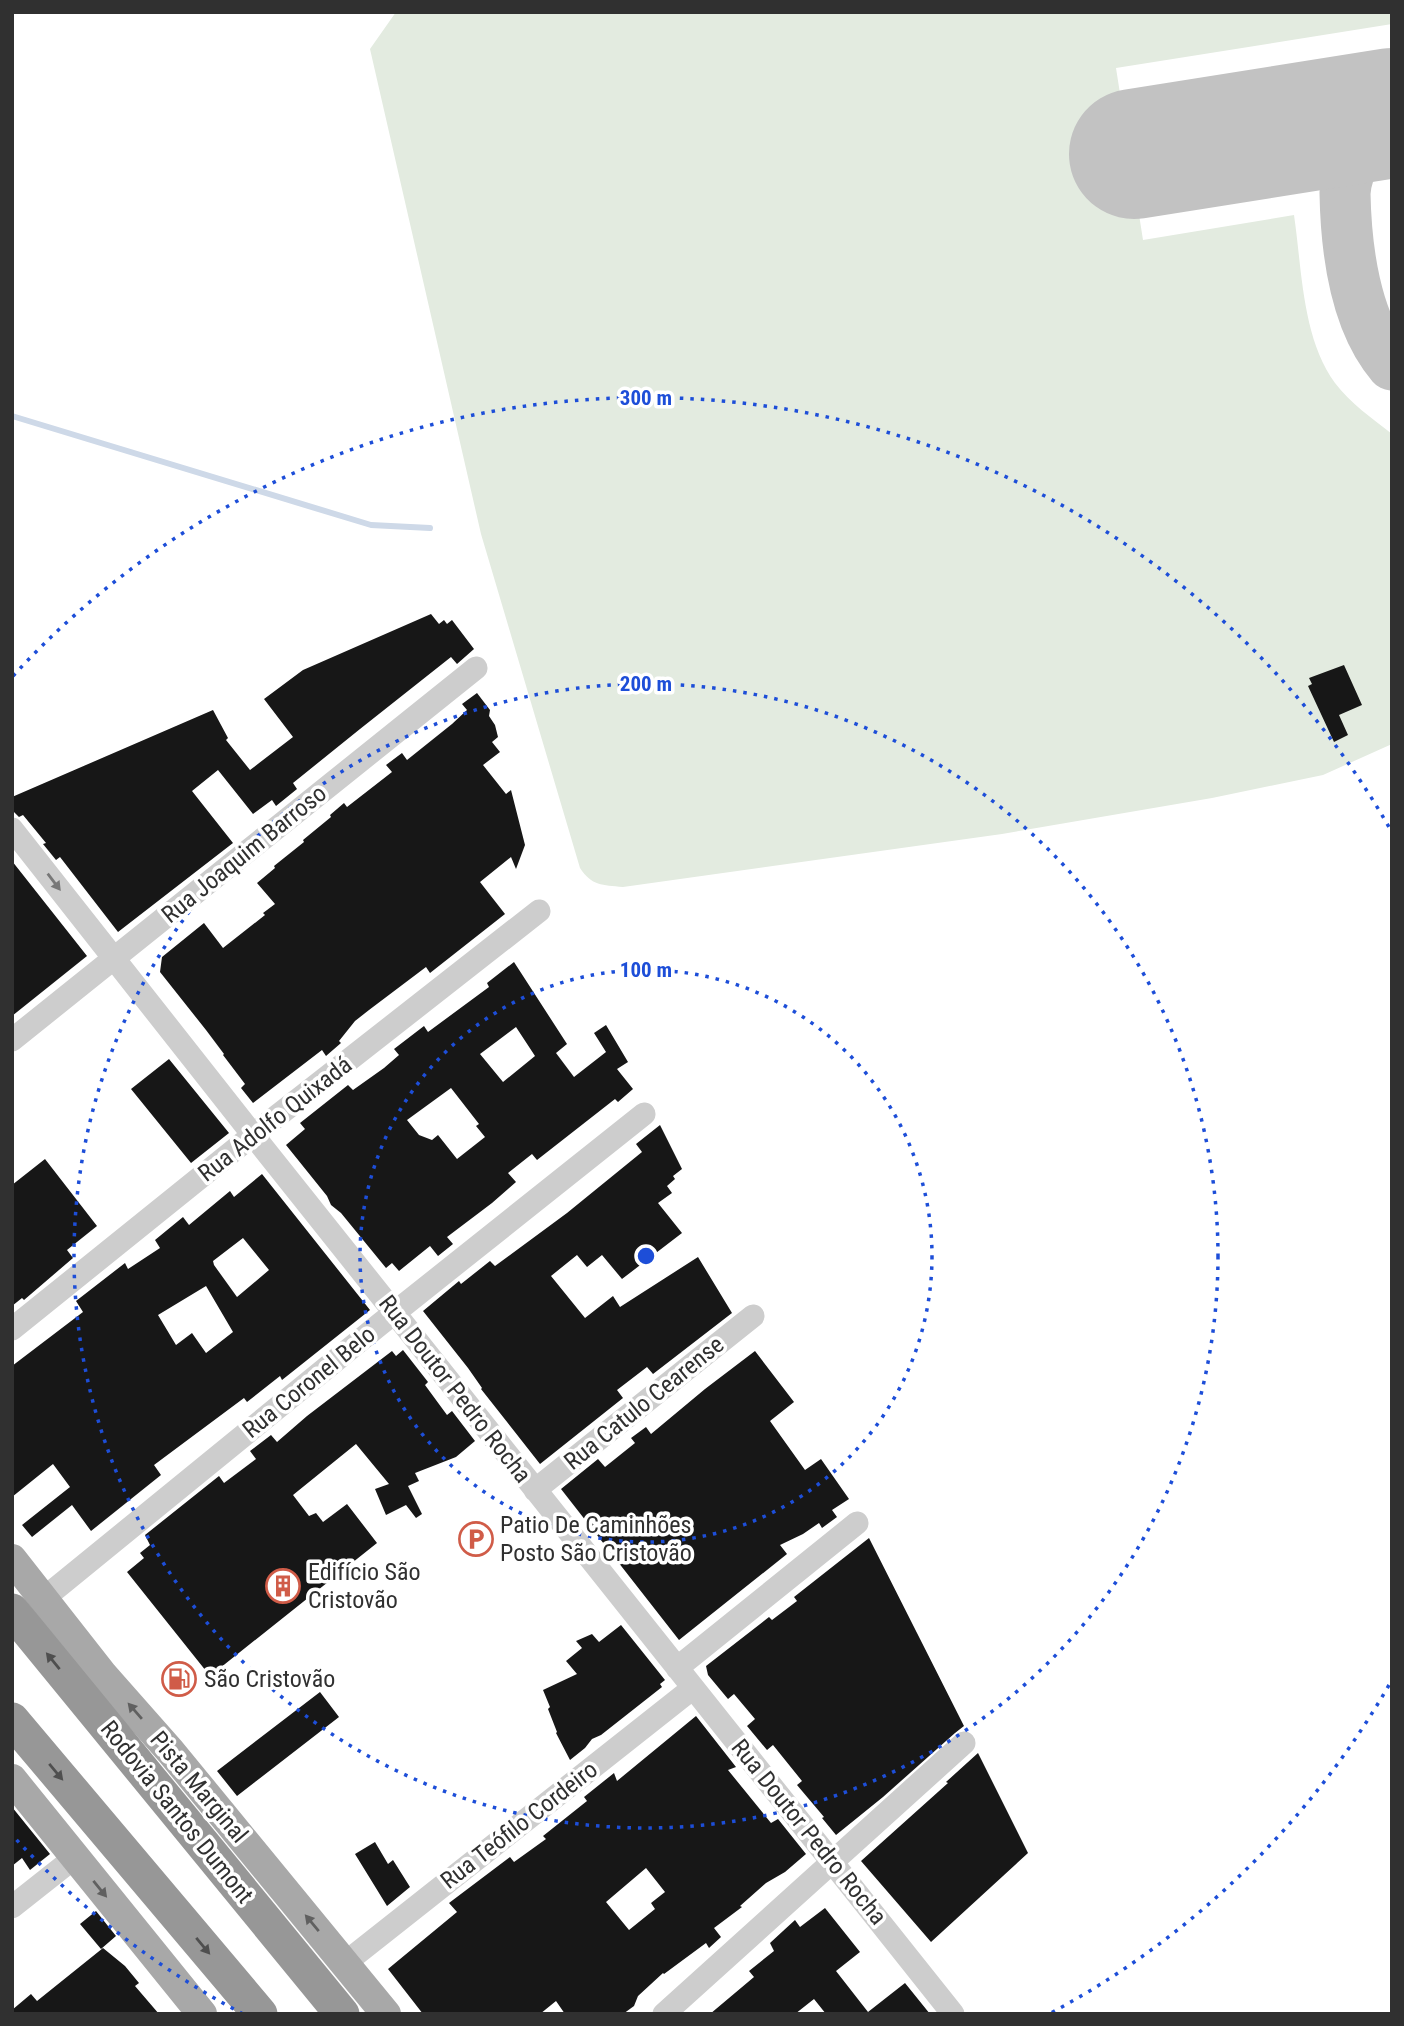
<svg xmlns="http://www.w3.org/2000/svg" width="1404" height="2026" font-family="'Roboto Condensed',sans-serif">
  <style>
    .green { fill: #e3ebe0 }
    .lines { fill: none; stroke-linecap: round; stroke-linejoin: round }
    .stream { stroke: #ced9e8; stroke-width: 6 }
    .taxiway { stroke: #c2c2c2; stroke-width: 51 }
    .runway { stroke: #c2c2c2; stroke-width: 130 }
    .building { fill: #171717; fill-rule: evenodd }
    .minor { stroke: #cdcdcd; stroke-width: 23 }
    .major { stroke: #a8a8a8; stroke-width: 30 }
    .highway { stroke: #979797; stroke-width: 35 }
    .oneway { fill: #777 }
    .oneway2 { fill: #4f4f4f }
    .oneway3 { fill: #606060 }
    .ring { fill: none; stroke: #1d4ed8; stroke-width: 3.5; stroke-dasharray: 3.5 7 }
    .labels { text-anchor: middle; stroke-width: 7; stroke-linejoin: round; paint-order: stroke }
    .street-label { font-size: 24px; fill: #303030; stroke: #fff }
    .poi-label { font-size: 24px; fill: #303030; stroke: #fff; text-anchor: start }
    .centre { fill: #1d4ed8; stroke: #fff; stroke-width: 3.5 }
    .ring-label { font-size: 21px; text-anchor: middle; font-weight: bold; fill: #1d4ed8; stroke: #fff; stroke-width: 7; stroke-linejoin: round; paint-order: stroke }
  </style>
  <rect width="100%" height="100%" fill="#fff"/>
  <path class="green" d="M396,12H1392V24L1116,68L1143,240L1294,215C1302,269 1302,338 1335,383C1350,403 1373,419 1392,434V744L1323,775L1212,798L1002,834L623,887C602,885 592,886 580,868L481,534L370,49Z"/>
  <g class="lines">
    <path class="stream" d="M12,416L371,525L430,528"/>
    <path class="taxiway" d="M1392,128C1366,143 1347,162 1345,193C1346,248 1355,322 1392,365"/>
    <path class="runway" d="M1134,154L1392,113"/>
  </g>
  <path class="building" d="M431,614L439,624L444,620L447,624L452,620L474,649L457,664L451,657L360,729L293,783L297,789L276,806L272,800L253,814L218,770L192,791L233,843L118,932L60,857L56,860L43,844L46,843L23,815L19,817L12,810V797L213,710L228,738L226,740L250,770L293,737L264,699L303,670Z
    M1344,665L1362,705L1339,715L1348,735L1334,742L1308,686L1312,684L1309,678Z
    M477,693L490,710L489,716L495,725L498,737L492,742L500,752L483,765L506,794L511,790L525,845L516,869L511,857L480,882L505,914L430,973L426,967L369,1010L355,1021L339,1041L341,1043L326,1056L322,1050L253,1103L241,1088L245,1084L223,1055L224,1054L206,1030L160,972L162,957L204,923L223,948L265,915L263,913L275,904L257,883L275,868L274,866L304,842L303,840L331,817L330,815L344,803L347,807L392,772L386,765L402,753L407,760L452,724L467,710L462,704Z
    M12,861L87,956L12,1016Z
    M514,962L567,1044L556,1053L574,1077L606,1052L594,1033L606,1025L628,1062L617,1069L633,1089L618,1102L615,1099L537,1160L532,1154L508,1173L516,1182L492,1203L447,1237L453,1244L438,1256L430,1246L399,1271L392,1263L386,1268L341,1213L331,1205L327,1196L286,1145L305,1129L300,1123L348,1085L353,1090L384,1068L399,1055L394,1049L424,1026L428,1032L489,987L487,983ZM516,1027L535,1056L503,1082L480,1054ZM451,1088L479,1124L476,1126L485,1137L457,1159L438,1135L432,1140L419,1135L407,1120Z
    M169,1059L229,1133L191,1163L131,1089Z
    M660,1125L682,1169L673,1176L675,1179L667,1186L672,1193L658,1203L682,1233L622,1279L602,1255L587,1267L577,1255L551,1276L585,1318L613,1296L620,1307L698,1257L732,1313L653,1374L647,1367L617,1390L623,1398L540,1464L481,1389L482,1388L468,1368L423,1311L459,1281L461,1284L490,1261L495,1266L567,1213L642,1152L636,1144Z
    M45,1159L97,1226L67,1250L73,1258L24,1300L22,1298L12,1306V1185Z
    M262,1174L370,1310L282,1380L280,1376L247,1402L244,1398L154,1465L161,1475L91,1531L72,1505L32,1537L22,1525L70,1487L53,1464L12,1497V1366L83,1312L76,1301L125,1263L128,1269L160,1248L155,1240L183,1217L189,1225L230,1191L234,1197ZM243,1238L269,1270L237,1297L214,1265L213,1261ZM206,1286L233,1332L206,1353L192,1333L176,1345L158,1315Z
    M403,1350L428,1382L425,1385L447,1415L452,1411L475,1441L456,1457L415,1473L419,1481L408,1486L422,1514L416,1518L406,1505L386,1515L375,1489L389,1484L356,1444L293,1495L309,1516L316,1513L323,1522L347,1504L377,1543L210,1676L127,1572L144,1558L140,1553L150,1545L145,1535L219,1476L224,1483L256,1459L250,1451L271,1435L277,1442L307,1416L392,1351L396,1356Z
    M755,1351L794,1402L770,1421L805,1470L821,1459L849,1499L832,1510L837,1517L822,1528L819,1523L803,1534L780,1545L787,1554L679,1640L561,1489L598,1459L605,1467L635,1443L631,1438L646,1427L651,1434L705,1389Z
    M869,1538L964,1726L955,1733L883,1797L836,1835L822,1818L824,1817L797,1785L802,1781L773,1745L767,1750L747,1726L755,1719L734,1694L728,1699L708,1675L706,1666L769,1617L772,1620L797,1601L794,1597Z
    M621,1625L665,1680L660,1684L662,1687L601,1735L592,1739L585,1748L570,1760L556,1733L557,1732L548,1709L550,1707L543,1690L577,1674L566,1661L582,1648L576,1641L592,1634L599,1642Z
    M320,1692L339,1717L237,1796L217,1771Z
    M696,1716L736,1767L728,1770L771,1823L778,1819L806,1854L785,1872L766,1883L740,1906L742,1907L714,1928L721,1937L709,1948L706,1943L664,1974L663,1973L638,1996L634,2006L623,2014H565L556,2001L540,2014H423L388,1969L457,1912L449,1903L510,1857L514,1862L546,1839L543,1836L587,1801L584,1797L614,1773L617,1781ZM646,1868L665,1892L651,1903L655,1909L629,1930L606,1902Z
    M978,1753L1028,1853L931,1942L861,1861L948,1783L946,1782Z
    M12,1807L50,1854L30,1870L22,1858L12,1866Z
    M375,1842L388,1864L393,1860L410,1887L387,1906L355,1854Z
    M825,1908L860,1952L836,1971L868,2012L905,1983L930,2014H826L814,1999L795,2014H710L754,1977L749,1971L774,1951L770,1943L783,1931L795,1920L800,1927Z
    M96,1911L116,1936L101,1949L80,1924Z
    M103,1948L125,1966L139,1983L135,1986L159,2014H12V2010L31,1994L37,2001Z"/>
  <g class="lines">
    <path class="minor" d="M12,829L253,1135L953,2014
      M12,1040L476,668
      M12,1329L253,1135L539,911
      M535,1490L753,1316
      M43,1599L379,1325L644,1114
      M677,1668L857,1523
      M12,1907L74,1858
      M345,1963L693,1688
      M664,2014L964,1743"/>
    <path class="major" d="M12,1559L103,1675L171,1752L386,2014
      M12,1779L202,2014"/>
    <path class="highway" d="M12,1611L342,2014
      M12,1720L260,2014"/>
  </g>
  <defs><path id="oneway-solid" d="M-6-.8H1V-3.2L6.5 0L1 3.2V.8H-6Z" transform="scale(1.75)"/></defs>
  <use class="oneway" href="#oneway-solid" transform="translate(54 882) rotate(53)"/>
  <g class="oneway2">
    <use href="#oneway-solid" transform="translate(53 1661) rotate(-129)"/>
    <use href="#oneway-solid" transform="translate(56 1772) rotate(50)"/>
    <use href="#oneway-solid" transform="translate(203 1946) rotate(50)"/>
  </g>
  <g class="oneway3">
    <use href="#oneway-solid" transform="translate(135 1711) rotate(-131)"/>
    <use href="#oneway-solid" transform="translate(100 1889) rotate(51)"/>
    <use href="#oneway-solid" transform="translate(312 1923) rotate(-130)"/>
  </g>
  <g class="ring">
    <circle cx="646" cy="1256" r="286"/>
    <circle cx="646" cy="1256" r="572"/>
    <path d="M1389 1685A858 858 0 0 1 1049 2014M243 2014A858 858 0 0 1 13 1836M13 676A858 858 0 0 1 1389 827"/>
  </g>
  <defs>
    <g id="parking-ring" transform="scale(1.75)"><circle r="9.5" fill="#fff" stroke="#d05c48" stroke-width="1.5"/><path d="M-3.5-5.5H1a3.5 3.5 0 0 1 0 7H-1V5.5H-3.5ZM-1-3.4V-.6H.8a1.4 1.4 0 0 0 0-2.8Z" fill="#d05c48"/></g>
    <g id="building-ring" transform="scale(1.75)"><circle r="9.5" fill="#fff" stroke="#d05c48" stroke-width="1.5"/><path d="M-4-6H4V6H1V3H-1V6H-4ZM-2.5-4.3h1.7v1.8h-1.7ZM.8-4.3h1.7v1.8H.8ZM-2.5-1h1.7V.8h-1.7ZM.8-1h1.7V.8H.8Z" fill="#d05c48"/></g>
    <g id="fuel-ring" transform="scale(1.75)"><circle r="9.5" fill="#fff" stroke="#d05c48" stroke-width="1.5"/><path d="M-5.5-6h7V0h2V4h1.3V-2.5L3-4.5l.8-.8L6-3V5H2.5V1h-1V6h-7ZM-4.2-4.7v3.2H.2V-4.7Z" fill="#d05c48"/></g>
  </defs>
  <g fill-rule="evenodd">
    <use href="#parking-ring" x="476" y="1539"/>
    <use href="#building-ring" x="283" y="1586"/>
    <use href="#fuel-ring" x="179" y="1679"/>
  </g>
  <g class="labels">
    <g class="street-label">
      <text transform="translate(244 854) rotate(-39)" y="8">Rua Joaquim Barroso</text>
      <text transform="translate(275 1119) rotate(-38)" y="8">Rua Adolfo Quixadá</text>
      <text transform="translate(309 1382) rotate(-39)" y="8">Rua Coronel Belo</text>
      <text transform="translate(455 1389) rotate(52)" y="8">Rua Doutor Pedro Rocha</text>
      <text transform="translate(644 1403) rotate(-39)" y="8">Rua Catulo Cearense</text>
      <text transform="translate(199 1787) rotate(50)" y="8">Pista Marginal</text>
      <text transform="translate(177 1812) rotate(51)" y="8">Rodovia Santos Dumont</text>
      <text transform="translate(519 1825) rotate(-38)" y="8">Rua Teófilo Cordeiro</text>
      <text transform="translate(809 1832) rotate(51)" y="8">Rua Doutor Pedro Rocha</text>
    </g>
    <g class="poi-label">
      <text x="500" y="1533">Patio De Caminhões<tspan x="500" dy="28">Posto São Cristovão</tspan></text>
      <text x="308" y="1580">Edifício São<tspan x="308" dy="28">Cristovão</tspan></text>
      <text x="204" y="1687">São Cristovão</text>
    </g>
  </g>
  <circle cx="646" cy="1256" r="10" class="centre"/>
  <g class="ring-label">
    <text x="646" y="405">300 m</text>
    <text x="646" y="691">200 m</text>
    <text x="646" y="977">100 m</text>
  </g>
  <rect width="1404" height="2026" fill="none" stroke="#303030" stroke-width="28"/>
</svg>
